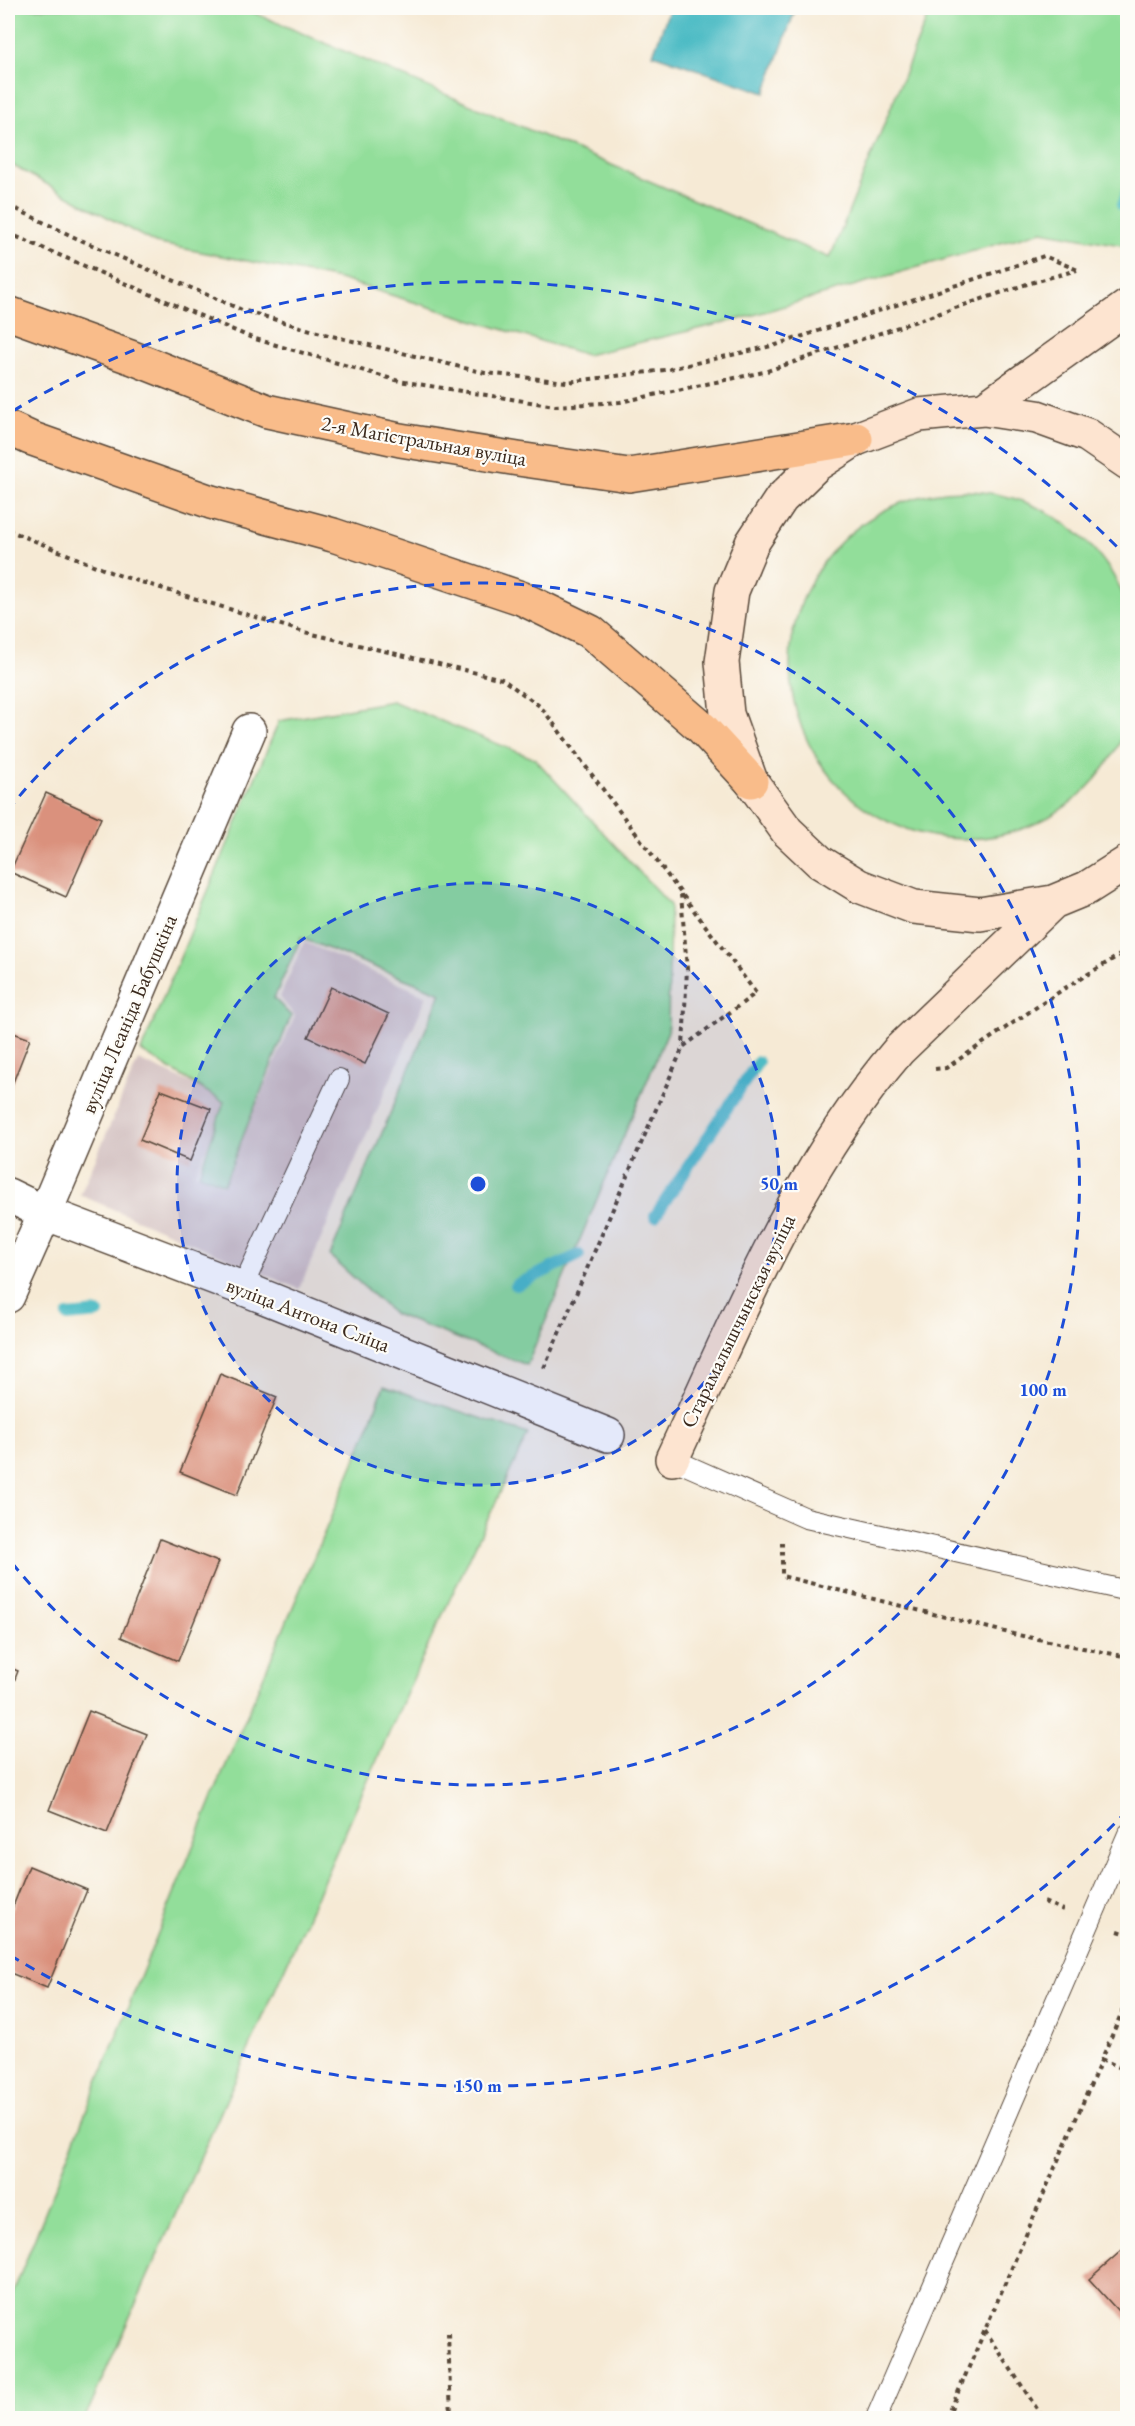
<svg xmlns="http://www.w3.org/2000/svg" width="1135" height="2426" font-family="'EB Garamond',serif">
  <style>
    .industrial { fill: #d2bfc0 }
    .green { fill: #92de9a; stroke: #66845c; stroke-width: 1.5 }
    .water { fill: #4dbcc5; stroke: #447372; stroke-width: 1.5 }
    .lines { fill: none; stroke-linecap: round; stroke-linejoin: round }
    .stream { stroke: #4dbcc5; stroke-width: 12 }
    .building { fill: #da917d }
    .lane-casing { stroke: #574739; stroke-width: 22 }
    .street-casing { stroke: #574739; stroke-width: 36 }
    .secondary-casing { stroke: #574739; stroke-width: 36 }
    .primary-casing { stroke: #574739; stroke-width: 36 }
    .path { stroke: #574739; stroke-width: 4; stroke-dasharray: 4.5 4.5; stroke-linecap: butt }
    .lane { stroke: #fff; stroke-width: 20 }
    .street { stroke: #fff; stroke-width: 33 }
    .secondary { stroke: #fde4d0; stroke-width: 33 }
    .primary { stroke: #f9bc8a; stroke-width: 33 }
    .ring { fill: none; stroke: #1d4ed8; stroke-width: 3; stroke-dasharray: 10 8 }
    .labels { text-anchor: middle; stroke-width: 4.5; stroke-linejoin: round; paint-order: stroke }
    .street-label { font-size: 21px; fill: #3b2a1e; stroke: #fdfcf7 }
    .centre { fill: #1d4ed8; stroke: #fdfcf7; stroke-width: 3 }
    .ring-label { font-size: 18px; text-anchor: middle; font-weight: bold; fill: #1d4ed8; stroke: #fdfcf7; stroke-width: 4.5; stroke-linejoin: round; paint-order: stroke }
  </style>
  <rect width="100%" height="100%" fill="#fdfcf7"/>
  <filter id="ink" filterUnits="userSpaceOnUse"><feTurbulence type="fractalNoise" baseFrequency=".0167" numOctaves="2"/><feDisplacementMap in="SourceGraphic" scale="12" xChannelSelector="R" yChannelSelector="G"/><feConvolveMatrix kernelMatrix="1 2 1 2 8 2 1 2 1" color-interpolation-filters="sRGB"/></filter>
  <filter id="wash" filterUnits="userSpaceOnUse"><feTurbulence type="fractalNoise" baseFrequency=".008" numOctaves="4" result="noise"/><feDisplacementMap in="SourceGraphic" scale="24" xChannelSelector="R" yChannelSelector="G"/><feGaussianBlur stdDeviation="1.35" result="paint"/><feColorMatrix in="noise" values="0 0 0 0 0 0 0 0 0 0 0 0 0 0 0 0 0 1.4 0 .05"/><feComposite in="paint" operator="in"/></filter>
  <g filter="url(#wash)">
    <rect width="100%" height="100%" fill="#f6ead5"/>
    <path class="industrial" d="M304,942L427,996L299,1289L80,1195L138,1060L228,1099L195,1173L222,1185L295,1016L280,997Z"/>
    <path class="green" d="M8,8H243L830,258L931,8H1127V242L1126,246L1042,231L740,319L586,355L339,279L155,243L8,163Z
      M790 665a174 174 0 1 1 348 0a174 174 0 1 1-348 0Z
      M392,701L535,759L670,905L668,1031L527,1365L394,1314L330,1256L441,993L301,938L274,998L291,1016L224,1184L199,1174L224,1102L141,1051L279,721Z
      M384,1386L528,1434L425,1652L85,2418H8V2305L223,1772L367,1432Z"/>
    <path class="water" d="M670,8H796L765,93L653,54Z"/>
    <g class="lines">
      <path class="stream" d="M1122,205L1128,192
        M655,1216L758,1062
        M516,1285L579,1255
        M68,1316L98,1313"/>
    </g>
    <g id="blocks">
      <path class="building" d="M46,793L101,818L66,897L10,872Z
        M331,987L389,1014L365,1064L308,1037Z
        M8,1031L30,1039L10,1090L8,1089Z
        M161,1090L211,1109L190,1161L140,1140Z
        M220,1374L277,1397L237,1495L180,1472Z
        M160,1539L218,1562L178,1661L121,1637Z
        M8,1667L18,1671L8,1697Z
        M89,1711L147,1734L107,1833L49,1810Z
        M29,1866L87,1890L47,1988L8,1972V1919Z
        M1128,2245V2322L1089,2279Z"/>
    </g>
  </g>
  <g filter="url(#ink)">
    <use href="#blocks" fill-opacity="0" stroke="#574739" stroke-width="1.5"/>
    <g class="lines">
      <g class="lane-casing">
        <path id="lane" d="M242,1288L339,1079
          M672,1459L806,1518L1128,1591
          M876,2418L1128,1834"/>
      </g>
      <g class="street-casing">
        <path id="street" d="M8,1195L45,1213L242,1288L608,1435
          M8,1296L45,1213L249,731"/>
      </g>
      <g class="secondary-casing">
        <path id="secondary" d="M984,409L1128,306
          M1128,463L1087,435L1037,417L984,409L919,415L856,439L816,465L781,499L752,543L732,591L722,662L727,714L751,781L787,831L820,862L859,886L914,907L980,914L1053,902L1087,888L1128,862
          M672,1459C738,1318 797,1169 899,1050L1053,902"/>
      </g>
      <g class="primary-casing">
        <path id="primary" d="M8,313L133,358L267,411L400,440L518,459L629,475L856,439
          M8,428L30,438L211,502L333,535L521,598L591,632L702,728L751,781"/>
      </g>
      <path class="path" d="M8,205L76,238L242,310L328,335L485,373L567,382L665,370L776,345L1044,256L1078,270
        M8,233L252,338L399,381L555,406L620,402L764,372L1027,284L1077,270
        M8,530L115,574L304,632L502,679L541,707L756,993L683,1047L544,1368
        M681,894L687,969L683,1047
        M935,1069L946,1068L1065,988L1128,950
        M782,1542V1576L1013,1634L1128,1657
        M1044,1902L1063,1910
        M1118,1931L1128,1934
        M1101,2059L1128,2071
        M985,2330L1043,2418
        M448,2333L451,2418
        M947,2418L1128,1998"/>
      <use href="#lane" class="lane"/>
      <use href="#street" class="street"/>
      <use href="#secondary" class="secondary"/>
      <use href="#primary" class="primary"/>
    </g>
  </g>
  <circle cx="478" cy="1184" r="301" fill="#1d4ed8" fill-opacity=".12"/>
  <g class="ring">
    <circle cx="478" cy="1184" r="301"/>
    <path d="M8 810A601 601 0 1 1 8 1558"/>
    <path d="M1127 1811A902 902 0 0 1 13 1957M13 411A902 902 0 0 1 1127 557"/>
  </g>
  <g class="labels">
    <g class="street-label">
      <text transform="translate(424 441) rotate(10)" y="7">2-я Магістральная вуліца</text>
      <text transform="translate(129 1014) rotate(-67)" y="7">вуліца Леаніда Бабушкіна</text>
      <text transform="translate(308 1315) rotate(21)" y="7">вуліца Антона Сліца</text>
      <text transform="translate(738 1321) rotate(-64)" y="7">Старамалышчынская вуліца</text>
    </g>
  </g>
  <circle cx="478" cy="1184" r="9" class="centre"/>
  <g class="ring-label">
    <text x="779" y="1190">50 m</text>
    <text x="1043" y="1396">100 m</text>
    <text x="478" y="2092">150 m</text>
  </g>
  <rect width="1135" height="2426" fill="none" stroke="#fdfcf7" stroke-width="30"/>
</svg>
